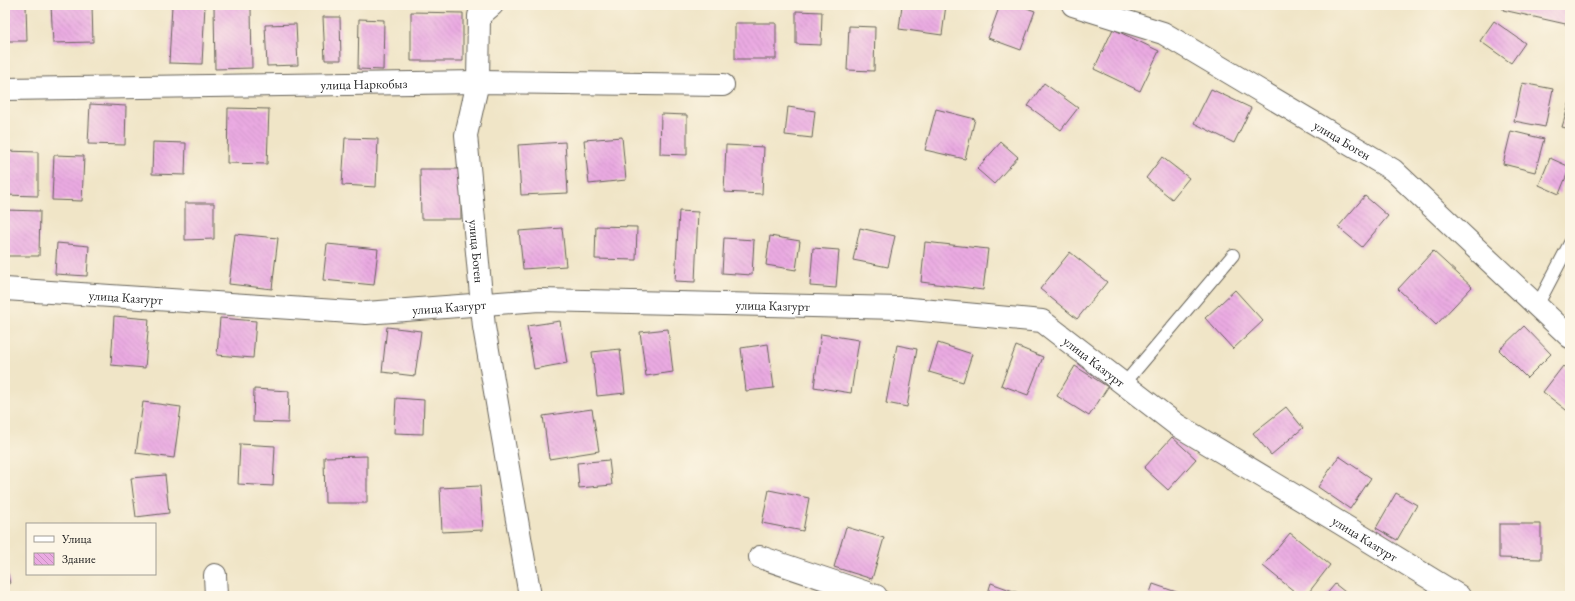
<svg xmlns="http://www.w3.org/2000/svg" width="1575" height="601" font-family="'EB Garamond',serif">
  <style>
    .building { fill: url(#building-back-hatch) }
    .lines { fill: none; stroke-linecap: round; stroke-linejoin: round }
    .lane-casing { stroke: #666258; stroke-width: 14 }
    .street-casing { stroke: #666258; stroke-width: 24 }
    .lane { stroke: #fff; stroke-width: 12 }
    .street { stroke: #fff; stroke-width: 22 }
    .labels { text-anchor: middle; stroke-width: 3; stroke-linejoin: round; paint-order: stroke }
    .street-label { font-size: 13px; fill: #1c1c1c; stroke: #fcf5e5 }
  </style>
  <defs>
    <pattern id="building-back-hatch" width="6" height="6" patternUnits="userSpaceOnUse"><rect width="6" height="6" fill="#eaaae2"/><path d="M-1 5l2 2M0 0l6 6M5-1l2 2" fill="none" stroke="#c892c1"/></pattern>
  </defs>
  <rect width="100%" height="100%" fill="#fcf5e5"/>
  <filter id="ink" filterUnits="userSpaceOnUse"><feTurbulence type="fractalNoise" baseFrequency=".025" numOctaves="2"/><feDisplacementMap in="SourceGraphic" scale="8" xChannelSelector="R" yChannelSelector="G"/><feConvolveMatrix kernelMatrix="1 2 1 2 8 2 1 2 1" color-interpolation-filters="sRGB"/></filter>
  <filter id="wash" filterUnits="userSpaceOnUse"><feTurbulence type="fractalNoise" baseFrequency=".012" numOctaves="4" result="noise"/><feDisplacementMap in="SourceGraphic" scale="16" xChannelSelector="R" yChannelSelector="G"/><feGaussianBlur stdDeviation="0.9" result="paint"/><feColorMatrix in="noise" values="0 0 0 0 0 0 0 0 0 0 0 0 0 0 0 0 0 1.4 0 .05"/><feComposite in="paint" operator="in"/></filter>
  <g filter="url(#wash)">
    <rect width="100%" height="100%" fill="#f0e5c7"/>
    <g id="blocks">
      <path class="building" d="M5,5H26L27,41H5Z
        M51,5H92L93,42L53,43Z
        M172,5H205L202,64L169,63Z
        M902,5H946L942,35L899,29Z
        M1000,5H1019L1035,11L1021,50L988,38Z
        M1504,5H1562L1570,7V25L1503,10Z
        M214,7H251L252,68L215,69Z
        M796,11L822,12L821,45L796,44Z
        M411,12L463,13V61H411Z
        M323,17H340L341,60H325Z
        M359,19L384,20L383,70L358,69Z
        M1494,21L1525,43L1511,63L1480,41Z
        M735,23H776V59H735Z
        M296,24L298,65L267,66L265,25Z
        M849,26L875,27L874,71L847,70Z
        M1113,29L1159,51L1140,91L1094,69Z
        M1044,83L1078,108L1061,130L1028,106Z
        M1522,83L1553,89L1545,127L1514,121Z
        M1211,89L1251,108L1234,143L1194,123Z
        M1570,101V129L1562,127Z
        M90,104L126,106L125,145L88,144Z
        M788,107L815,111L812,138L785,135Z
        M228,108L269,109L267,164L227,163Z
        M936,109L975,119L965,159L925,150Z
        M661,114L687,115V155L660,154Z
        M1511,131L1544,139L1535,172L1503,164Z
        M622,137L626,180L589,184L584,140Z
        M345,138L378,139L376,187L342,185Z
        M153,142L186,143L185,175L152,174Z
        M565,142L568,193L521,195L518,145Z
        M1001,142L1018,157L994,184L977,169Z
        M726,145L764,147L762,194L724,192Z
        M5,151L38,152V196L5,195Z
        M54,155L84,156L82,201L52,200Z
        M1162,157L1189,178L1172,199L1146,178Z
        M1550,158L1570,167L1559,194L1539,185Z
        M420,169H461V219H421Z
        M1365,196L1388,216L1362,247L1338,227Z
        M185,203H214V239L185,240Z
        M5,210L40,211L39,256H5Z
        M679,211L698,212L695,282L675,281Z
        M596,226L637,227L636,260L595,259Z
        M562,228L566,266L523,269L519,231Z
        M860,228L895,236L888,267L853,260Z
        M235,234L278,238L272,289L229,284Z
        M770,236L800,241L796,270L766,265Z
        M724,238L754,240L752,275L722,273Z
        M925,242L988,249L983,290L921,282Z
        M57,243L89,246L87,276L55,274Z
        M327,244L378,249L374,285L323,280Z
        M813,248L839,250L836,288L810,286Z
        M1433,251L1472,287L1436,325L1398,289Z
        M1070,252L1107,282L1077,319L1040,289Z
        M1235,290L1263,321L1233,349L1205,318Z
        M114,316L149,319L145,368L111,365Z
        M220,318L256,321L253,358L217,355Z
        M560,321L567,363L534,369L527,326Z
        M1524,326L1551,354L1527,378L1499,350Z
        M387,327L421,331L415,376L382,372Z
        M668,329L673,372L646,376L640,332Z
        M821,334L859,340L851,393L814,387Z
        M938,343L972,354L963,382L929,372Z
        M768,344L774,388L746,391L741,348Z
        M897,345L917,349L907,407L886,403Z
        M1016,346L1043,357L1028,395L1001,385Z
        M620,349L625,393L597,396L592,352Z
        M1075,366L1108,387L1089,416L1057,396Z
        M1563,366L1570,372V413L1543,392Z
        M254,389L289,391L288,423L253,422Z
        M396,398L424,400L423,434L394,433Z
        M143,402L181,407L174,458L136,453Z
        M1286,407L1303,428L1271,455L1253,433Z
        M592,409L599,451L549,459L543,416Z
        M1172,437L1196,459L1168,490L1144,468Z
        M240,444L275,446L273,486L238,484Z
        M367,456V503H325L324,457Z
        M1339,456L1371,478L1350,509L1318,487Z
        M609,460L612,485L579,488L577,463Z
        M165,475L169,513L136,517L131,478Z
        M480,486L483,530L442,532L440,488Z
        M769,490L809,498L803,531L762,523Z
        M1396,493L1417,505L1397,540L1376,528Z
        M1499,524H1541V559L1499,558Z
        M846,527L884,538L872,579L834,567Z
        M1290,533L1330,565L1306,596H1300L1263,566Z
        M5,561L10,584L5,585Z
        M991,583L1027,596H987Z
        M1153,584L1188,596H1149Z
        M1335,584L1350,596H1325Z"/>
    </g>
  </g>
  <g filter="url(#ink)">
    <use href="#blocks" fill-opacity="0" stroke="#666258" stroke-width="1"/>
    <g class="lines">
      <g class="lane-casing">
        <path id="lane" d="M1537,306L1570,243
          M1124,384L1233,255"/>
      </g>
      <g class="street-casing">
        <g id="street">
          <path id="s1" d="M492,5L479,16L478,82L466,135L484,327L530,596"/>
          <path id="s2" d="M1073,5L1163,33L1393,170L1570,337"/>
          <path id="s3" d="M5,89L478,82L723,85"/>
          <path id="s4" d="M5,289L366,313L539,300L900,308L1042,321L1177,425L1340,523L1459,596"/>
          <path d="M760,557L876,596"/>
          <path d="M215,575L216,596"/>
        </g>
      </g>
      <use href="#lane" class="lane"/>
      <use href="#street" class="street"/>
    </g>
  </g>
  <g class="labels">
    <g class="street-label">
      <text dy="5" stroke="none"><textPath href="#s3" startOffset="359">улица Наркобыз</textPath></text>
      <text dy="5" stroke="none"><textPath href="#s2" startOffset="303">улица Боген</textPath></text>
      <text dy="5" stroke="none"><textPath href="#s1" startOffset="254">улица Боген</textPath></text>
      <text dy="5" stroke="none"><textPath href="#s4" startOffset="121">улица Казгурт</textPath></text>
      <text dy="5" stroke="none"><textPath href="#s4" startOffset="769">улица Казгурт</textPath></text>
      <text dy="5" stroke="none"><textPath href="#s4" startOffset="445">улица Казгурт</textPath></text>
      <text dy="5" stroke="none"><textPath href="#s4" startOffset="1105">улица Казгурт</textPath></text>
      <text dy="5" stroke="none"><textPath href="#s4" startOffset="1429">улица Казгурт</textPath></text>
    </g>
  </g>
  <rect width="1575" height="601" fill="none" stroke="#fcf5e5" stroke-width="20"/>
  <rect x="26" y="523" width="130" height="52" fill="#fcf5e5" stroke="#a29e95"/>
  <rect x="34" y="536" width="20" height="6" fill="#ffffff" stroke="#a29e95"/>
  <text x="62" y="543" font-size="12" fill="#1c1c1c">Улица</text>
  <rect x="34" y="553" width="20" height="12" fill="url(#building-back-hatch)" stroke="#a29e95"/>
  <text x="62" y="563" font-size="12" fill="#1c1c1c">Здание</text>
</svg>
